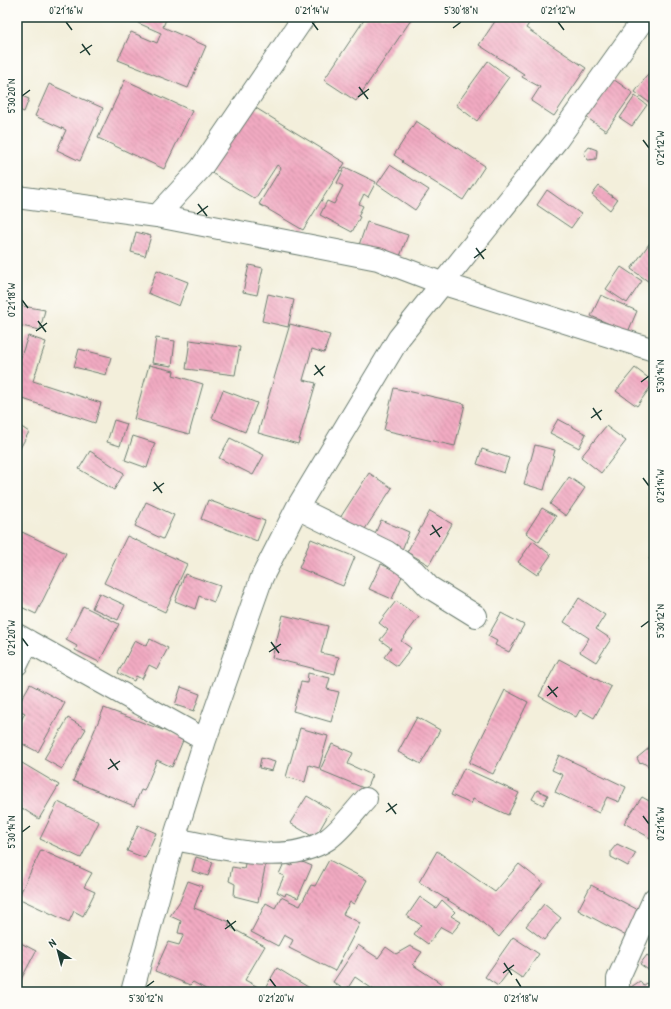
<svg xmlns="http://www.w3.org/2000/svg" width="671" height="1009" font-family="'Patrick Hand',sans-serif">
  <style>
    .building { fill: url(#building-back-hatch) }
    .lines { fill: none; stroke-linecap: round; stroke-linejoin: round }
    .minor-casing { stroke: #697b6e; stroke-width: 24 }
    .minor { stroke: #fff; stroke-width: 22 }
    .ticks { fill: none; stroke: #1f3d34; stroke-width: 1.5 }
    .neatline { fill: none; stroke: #1f3d34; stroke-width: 1.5 }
    .ticks-label { font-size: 10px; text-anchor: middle; fill: #1f3d34 }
  </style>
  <defs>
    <pattern id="building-back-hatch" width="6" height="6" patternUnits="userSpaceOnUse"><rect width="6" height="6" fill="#f2aac2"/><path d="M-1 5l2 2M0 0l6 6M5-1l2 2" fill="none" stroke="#c38c9e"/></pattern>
  </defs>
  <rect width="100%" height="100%" fill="#fdfcf7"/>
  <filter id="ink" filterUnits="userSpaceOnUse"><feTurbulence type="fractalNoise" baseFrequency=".025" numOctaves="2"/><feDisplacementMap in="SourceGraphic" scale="8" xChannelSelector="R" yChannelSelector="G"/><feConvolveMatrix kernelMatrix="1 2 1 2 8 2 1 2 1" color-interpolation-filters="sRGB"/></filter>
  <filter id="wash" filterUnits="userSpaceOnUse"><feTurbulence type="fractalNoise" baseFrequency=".012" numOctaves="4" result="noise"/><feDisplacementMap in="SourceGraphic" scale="16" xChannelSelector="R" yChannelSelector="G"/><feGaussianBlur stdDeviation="0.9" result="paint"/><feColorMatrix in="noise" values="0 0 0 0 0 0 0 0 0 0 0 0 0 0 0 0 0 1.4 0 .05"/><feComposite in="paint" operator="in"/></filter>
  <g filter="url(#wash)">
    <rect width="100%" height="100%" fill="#f3efdb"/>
    <g id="blocks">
      <path class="building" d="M141,17H160L166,19L163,27L206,46L188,88L118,60L131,32L157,43L161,33L138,23Z
        M366,17H413L356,101L324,80Z
        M498,17H533L526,28L586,68L554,116L531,101L540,87L522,77L524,74L479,45Z
        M488,61L509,77L477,121L456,105Z
        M654,66V106L635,92Z
        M613,79L633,93L606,131L586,117Z
        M125,80L192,111L164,169L98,138Z
        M49,84L103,108L80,161L57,150L66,130L35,116Z
        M17,94L29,99L24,112L17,109Z
        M635,96L647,105L632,126L620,118Z
        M251,105L345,163L303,230L259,204L281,168L277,165L255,199L210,172Z
        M416,121L485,166L463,200L402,162L403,161L394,155Z
        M589,147L597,150L596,159L588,160L584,153Z
        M390,165L429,190L415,210L377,184Z
        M345,167L376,182L368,197L364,194L359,204L363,206L358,216L360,217L352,232L320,215L327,201L334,204L343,186L337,183Z
        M599,186L617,200L610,210L592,195Z
        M547,190L581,214L571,228L537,205Z
        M367,222L408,235L399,259L359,245Z
        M136,232L151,236L145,256L131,252Z
        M654,237V282L652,284L631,269Z
        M249,265L263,268L257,295L243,292Z
        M621,267L642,281L627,303L606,289Z
        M157,270L188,282L179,306L148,293Z
        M268,294L294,300L288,327L262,321Z
        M601,295L637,311L628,332L591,316Z
        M17,305L45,310L40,330L17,325Z
        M290,324L330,335L324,353L312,349L303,380L316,383L298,444L258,433Z
        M28,336L46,342L33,381L101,403L95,423L17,397V368Z
        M156,338L175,341L172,366L152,363Z
        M190,340L240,347L235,375L186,369Z
        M79,349L111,357L106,375L74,367Z
        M149,365L174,371L173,375L203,384L189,434L134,419Z
        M635,368L654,382L637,406L616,391Z
        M394,388L465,404L455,446L384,430Z
        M223,390L257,403L245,432L212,418Z
        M558,419L586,434L579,448L550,433Z
        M114,420L127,424L120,446L107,442Z
        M17,424L29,432L19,450L17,449Z
        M606,426L626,441L601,473L581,457Z
        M133,436L155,443L147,468L125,460Z
        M230,438L264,455L253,475L219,458Z
        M535,445L555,450L544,490L524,484Z
        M482,449L509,458L504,473L477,464Z
        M90,451L124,473L114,490L79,469Z
        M369,473L392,488L363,532L340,518Z
        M569,477L585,488L566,516L550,504Z
        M208,500L265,521L257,541L201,519Z
        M146,502L174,515L163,539L135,526Z
        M542,508L556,516L539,542L526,533Z
        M430,511L452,524L429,565L407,552Z
        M381,520L409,532L402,550L373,538Z
        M22,532L66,553L36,614L17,605V542Z
        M127,536L187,564L165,612L104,583Z
        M311,539L355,557L343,586L299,568Z
        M533,541L551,555L537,575L518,562Z
        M654,552V564L649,559Z
        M381,564L403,574L392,599L369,589Z
        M185,574L220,586L214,602L199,596L195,609L175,601Z
        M99,593L125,605L118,620L92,608Z
        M579,598L605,615L596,629L611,639L596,662L580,652L589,638L564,622Z
        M396,601L419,617L401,641L411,648L397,666L384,657L391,648L380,640L388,630L379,623Z
        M83,606L119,624L99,662L75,650L77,646L66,640Z
        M501,613L524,625L509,652L495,645L497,641L488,636Z
        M283,615L328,626L321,653L339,657L335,674L272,658Z
        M150,639L168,648L157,669L149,665L142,679L136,676L134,681L118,673L135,640L146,646Z
        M559,659L611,687L594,718L580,710L576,717L539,696Z
        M308,673L330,678L327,689L339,692L331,722L293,711L301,682L307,683Z
        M30,684L65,703L38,752L17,741V728L25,713L17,709V707Z
        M181,687L200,694L194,711L175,705Z
        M505,690L528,702L493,774L469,763Z
        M104,708L184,738L172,767L157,760L144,791L141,790L134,806L73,781Z
        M417,717L440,730L421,764L398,752Z
        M68,718L86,729L62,769L44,759Z
        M300,728L328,736L319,768L309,765L305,782L286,777Z
        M654,738V770L642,762L640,764L637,758L649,748Z
        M332,744L353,753L348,764L372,775L366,789L320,770Z
        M559,755L626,787L619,802L607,797L599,813L555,792L563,775L552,770Z
        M261,758L275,762L272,771L259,768Z
        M17,760L59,785L39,819L17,805Z
        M464,768L519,793L508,815L473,799L471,804L451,795Z
        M537,790L548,795L543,805L532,799Z
        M307,796L331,810L315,838L290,823Z
        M654,796V840L624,823L642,797L651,802Z
        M58,802L99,822L81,858L40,839Z
        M138,825L156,833L145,858L127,851Z
        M617,844L636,853L628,866L611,857V851Z
        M41,850L92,873L84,887L95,892L83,916L74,911L69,922L18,898Z
        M437,851L495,892L519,864L543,883L499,937L478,919L419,882Z
        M196,857L213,862L208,876L192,871Z
        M246,858L266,863L258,902L234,896L235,884L229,881L232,867L244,869Z
        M295,859L312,866L298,898L286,893L285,896L277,892L284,876L279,874L284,863L292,866Z
        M329,860L367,880L354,904L350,902L343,914L360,923L335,971L289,948L293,940L284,935L278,946L251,932L266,903L275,908L281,897L300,906L311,885L315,886Z
        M188,881L202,886L194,908L230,922L228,926L265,946L245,980L258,987L256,992H211L193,982L190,985L155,971L168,942L179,945L184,934L178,933L181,921L170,916L180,901Z
        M591,885L644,913L630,938L578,910Z
        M420,897L436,908L442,900L455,912L451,916L461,922L452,933L441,927L428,944L414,934L421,925L407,916Z
        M544,904L561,918L544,940L526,926Z
        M513,937L539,954L522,978L510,970L498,986L485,977Z
        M17,941L36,951L17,987Z
        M358,945L378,958L386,947L396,954L410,946L422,952L413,965L442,984L436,992H377L355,977L346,991L333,982Z
        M647,955L654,960V974L640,964Z
        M277,968L316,992H263Z
        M640,981L643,986L647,983L650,988L653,986L654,992H626L625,991Z"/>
    </g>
  </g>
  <g filter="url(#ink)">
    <use href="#blocks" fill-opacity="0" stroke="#697b6e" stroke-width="1"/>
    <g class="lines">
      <g class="minor-casing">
        <path id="minor" d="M17,197L157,216L378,259L441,283L654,350
          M157,216L201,168L304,17
          M297,508L387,552L414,571L429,587L476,616
          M17,635L205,740
          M17,664L28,641
          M174,839C221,847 285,868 328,839C341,830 355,811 366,799
          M132,992L174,839L205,740L262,577L297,508L399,338L557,140L645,17
          M618,992V979L654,899"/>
      </g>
      <use href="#minor" class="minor"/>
    </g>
  </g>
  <path class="ticks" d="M66,22L72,30M312,22L318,30M558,22L564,30M453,28L461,22M82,44L90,55M80,53L92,45M359,87L368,99M22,96L30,90M358,97L369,89M643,140L649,148M198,204L207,216M197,214L208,206M476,248L484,259M474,258L486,249M22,300L28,308M38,321L46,332M36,331L47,323M315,365L323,376M314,375L325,366M641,382L649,376M593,408L601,420M591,418L602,410M643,478L649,486M154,482L162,493M153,491L164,483M432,525L440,537M430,535L442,527M641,627L649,621M22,638L28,646M271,642L279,653M269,652L281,644M548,686L557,697M547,696L558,687M110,759L118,770M108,769L120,761M388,803L396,814M386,812L397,804M643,816L649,824M22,832L30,826M227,920L235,931M225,929L236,921M504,963L512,975M503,973L514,965M270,979L276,987M516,979L521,987M146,987L154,981"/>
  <rect width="671" height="1009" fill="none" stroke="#fdfcf7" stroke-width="44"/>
  <g transform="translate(58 951) rotate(324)" stroke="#fdfcf7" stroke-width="3" paint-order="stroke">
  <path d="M0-3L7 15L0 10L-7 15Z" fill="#1f3d34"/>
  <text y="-6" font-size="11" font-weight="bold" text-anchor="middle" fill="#1f3d34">N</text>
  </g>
  <rect x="22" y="22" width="627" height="965" class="neatline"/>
  <g class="ticks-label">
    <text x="66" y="14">0°21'16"W</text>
    <text x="312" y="14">0°21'14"W</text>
    <text x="461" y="14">5°30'18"N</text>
    <text x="558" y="14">0°21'12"W</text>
    <text transform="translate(11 96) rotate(-90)" y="4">5°30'20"N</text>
    <text transform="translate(660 148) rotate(-90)" y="4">0°21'12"W</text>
    <text transform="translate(11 300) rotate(-90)" y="4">0°21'18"W</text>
    <text transform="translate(660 376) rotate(-90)" y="4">5°30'14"N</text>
    <text transform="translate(660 486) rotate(-90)" y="4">0°21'14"W</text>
    <text transform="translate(660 621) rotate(-90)" y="4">5°30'12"N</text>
    <text transform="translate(11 638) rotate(-90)" y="4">0°21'20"W</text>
    <text transform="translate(660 824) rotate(-90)" y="4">0°21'16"W</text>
    <text transform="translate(11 832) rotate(-90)" y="4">5°30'14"N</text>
    <text x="146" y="1002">5°30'12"N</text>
    <text x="276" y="1002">0°21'20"W</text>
    <text x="521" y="1002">0°21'18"W</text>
  </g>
</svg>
